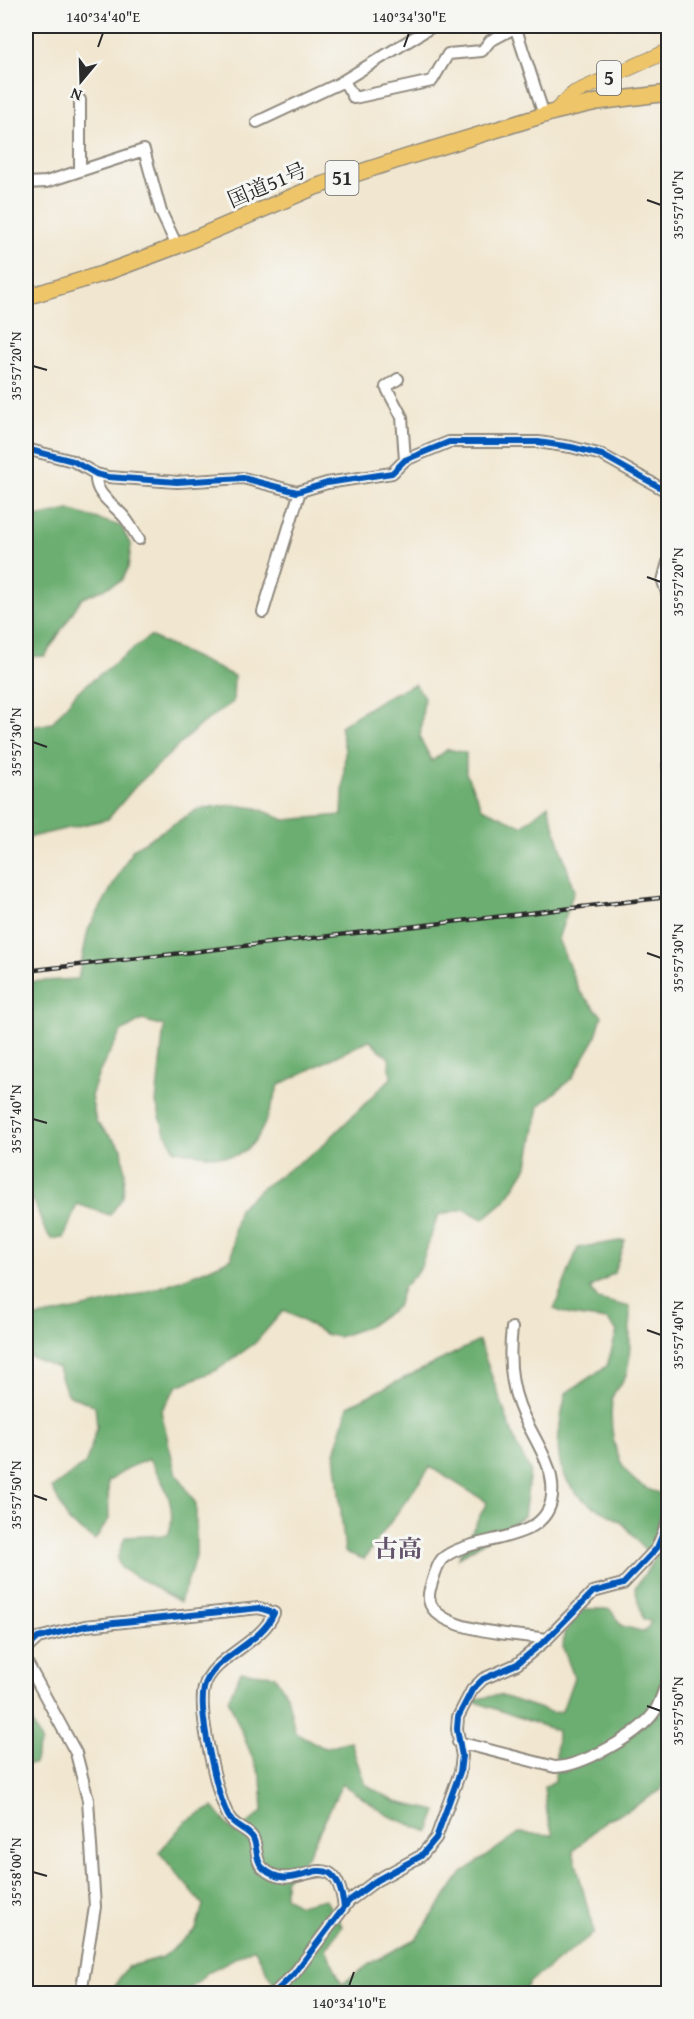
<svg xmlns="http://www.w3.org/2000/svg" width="694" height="2019" font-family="'Gentium Book Plus','Noto Serif JP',serif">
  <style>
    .forest { fill: #6cae71; stroke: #4c6c4e; stroke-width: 1.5 }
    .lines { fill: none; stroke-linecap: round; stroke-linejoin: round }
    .minor-casing { stroke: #8e887d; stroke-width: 14 }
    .major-casing { stroke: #8e887d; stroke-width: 16 }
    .highway-casing { stroke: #8e887d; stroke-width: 18 }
    .minor { stroke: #fff; stroke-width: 10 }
    .major { stroke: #eec569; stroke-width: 14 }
    .highway { stroke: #eec569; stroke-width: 15 }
    .rail-casing { stroke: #2b2b2b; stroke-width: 4.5 }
    .rail { stroke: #f6f6f2; stroke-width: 2; stroke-dasharray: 7; stroke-linecap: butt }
    .cycleway-casing { stroke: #f6f6f2; stroke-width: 10 }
    .cycleway { stroke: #0057b8; stroke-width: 6 }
    .ticks { fill: none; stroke: #2b2b2b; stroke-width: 2 }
    .labels { text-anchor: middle; stroke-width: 6; stroke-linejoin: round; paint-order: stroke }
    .shield { fill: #f6f6f2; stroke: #686867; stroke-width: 1.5 }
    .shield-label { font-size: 20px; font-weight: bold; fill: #2b2b2b }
    .street-label { font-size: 21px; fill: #2b2b2b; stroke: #f6f6f2 }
    .quarter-label { font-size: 24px; font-weight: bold; fill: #64546b; stroke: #f6f6f2 }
    .neatline { fill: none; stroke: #2b2b2b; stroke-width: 2 }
    .ticks-label { font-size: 15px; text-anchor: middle; fill: #2b2b2b }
  </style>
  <rect width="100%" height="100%" fill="#f6f6f2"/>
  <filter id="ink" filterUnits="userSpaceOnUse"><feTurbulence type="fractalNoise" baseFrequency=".0167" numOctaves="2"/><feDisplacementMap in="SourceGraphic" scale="12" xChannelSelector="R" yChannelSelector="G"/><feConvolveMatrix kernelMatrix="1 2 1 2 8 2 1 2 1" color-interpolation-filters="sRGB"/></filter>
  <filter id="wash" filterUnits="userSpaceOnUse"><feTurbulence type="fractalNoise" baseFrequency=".008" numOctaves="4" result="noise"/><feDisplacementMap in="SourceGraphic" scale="24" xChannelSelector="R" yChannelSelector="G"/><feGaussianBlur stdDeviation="1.35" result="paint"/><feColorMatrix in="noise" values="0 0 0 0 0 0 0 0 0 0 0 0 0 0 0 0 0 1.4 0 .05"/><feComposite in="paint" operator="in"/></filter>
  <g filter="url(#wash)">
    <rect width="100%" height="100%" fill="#f1e6cf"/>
    <path class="forest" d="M69,510L121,526L131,546L128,568L121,581L81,599L45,656L26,657V519Z
      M150,636L234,676L233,702L200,725L135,787L108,819L26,838V728L52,723L77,692Z
      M415,684L424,697L420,738L432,761L448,749L466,753V773L482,808L522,826L548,805L574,891L558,939L579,991L602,1016L595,1039L572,1078L539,1106L528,1165L506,1200L483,1219L464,1209L438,1215L420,1269L403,1288L397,1307L369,1326L338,1337L325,1334L284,1310L255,1343L217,1370L177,1386L161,1411L175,1471L196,1504V1557L180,1602L121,1568L117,1559L125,1537L168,1535C179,1508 163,1481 149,1459L128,1468L108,1482L109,1519L95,1540L69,1522L52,1488L86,1463L97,1427L95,1406L67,1394L58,1368L26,1355V1319C102,1306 161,1292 232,1258L234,1228L239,1208L263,1187L320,1148L391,1078L389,1058L369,1040L279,1085C270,1108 261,1151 232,1156C218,1159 190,1152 175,1150L165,1133L156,1103L164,1026L142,1020L121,1032L99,1073L91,1096L96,1122L122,1148L125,1174L123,1197L110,1215L77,1204L64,1238L51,1239L44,1228L33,1199L26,1204V982L78,979L88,930L133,849L198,809L233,805L257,808L285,820L342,815L345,750L340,726L386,697Z
      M625,1240L614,1273L590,1288L598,1299L630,1307C629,1327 632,1353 627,1372C625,1382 612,1390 612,1400C608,1442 620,1490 668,1494V1773L661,1790L631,1809L606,1820L573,1851L594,1933L530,1982L522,1993H279L254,1948L208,1972L186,1993L109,1994L127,1967L163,1957L196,1929L203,1905L159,1852L186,1821L213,1807L235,1834L263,1811L261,1778L228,1699L241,1672L274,1675L287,1695L295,1732L324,1748L350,1741L365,1784L396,1802L437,1811L429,1832L389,1816L342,1784L308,1855L285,1880V1896L298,1905L325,1899L342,1926L326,1949L342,1984L374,1961L416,1939L462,1873L519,1833L553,1835L547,1814L544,1787L555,1781L557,1731L470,1700L499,1695L553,1713L562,1711L574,1677L563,1648L564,1633L583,1609H610L622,1626L645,1632L651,1622L643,1619L635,1588L657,1556C642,1553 635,1535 624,1525C614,1515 599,1511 588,1503C548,1474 557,1435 566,1393L607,1366L617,1331L607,1320L570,1315L554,1309L578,1248Z
      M479,1341L517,1446L530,1471L524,1516L458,1558L487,1502L430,1467L364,1559L345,1552L335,1453L348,1406Z
      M26,1709L41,1741L34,1764H26Z"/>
  </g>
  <g filter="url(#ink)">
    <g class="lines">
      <g class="minor-casing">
        <path id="minor" d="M515,26L544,115
          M344,81L354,98L432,81L448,54L482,51L490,41L516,27
          M80,100V171
          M257,122L338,84L433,26
          M26,183L46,182L144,150L161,212L177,246
          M398,379L386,387L402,417L405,460
          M26,449L73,461L96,474L108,477L177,482L243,478L297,492L327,483L392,473L405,460L449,442H538L571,447L602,455L668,492
          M96,474C94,495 113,503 125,518C130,524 134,532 139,539
          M668,562L663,581L668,596
          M263,612L300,491
          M668,765V766
          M512,1328C509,1353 510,1381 519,1405C530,1436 559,1467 551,1502C541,1545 468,1535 442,1559C436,1566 433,1580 430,1589C417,1633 521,1634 547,1639
          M26,1649L38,1638L85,1626L259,1608L274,1613C261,1645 211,1657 204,1688C198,1712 217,1796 229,1817C234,1827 248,1829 253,1838C258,1847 255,1861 263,1868C296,1900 334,1834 344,1907
          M26,1661L76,1753L88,1800L95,1907L81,1994
          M458,1742L555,1767C582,1766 636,1736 653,1714C660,1705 663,1691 668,1680
          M273,1994L294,1974L349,1901L377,1880L421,1856L436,1838L460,1772L462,1756L457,1729L458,1717L472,1690L483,1679L517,1664L547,1639L593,1592L623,1584L657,1548L668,1521"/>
      </g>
      <g class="major-casing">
        <path id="major" d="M554,112L574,93L668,51"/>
      </g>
      <g class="highway-casing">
        <path id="highway" d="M26,297L102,274L177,246L315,187L407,157L554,112L597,102L668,93"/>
      </g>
      <use href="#minor" class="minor"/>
      <use href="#major" class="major"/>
      <use href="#highway" class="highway"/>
      <g class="rail-casing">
        <path id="rail" d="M26,971L668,897"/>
      </g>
      <use href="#rail" class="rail"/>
      <g class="cycleway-casing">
        <path id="cycleway" d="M26,449L73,461L96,474L108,477L177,482L243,478L297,492L327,483L392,473L405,460L449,442H538L571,447L602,455L668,492
          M26,1649L38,1638L85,1626L259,1608L274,1613C261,1645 211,1657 204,1688C198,1712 217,1796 229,1817C234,1827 248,1829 253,1838C258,1847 255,1861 263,1868C296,1900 334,1834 344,1907
          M273,1994L294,1974L349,1901L377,1880L421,1856L436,1838L460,1772L462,1756L457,1729L458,1717L472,1690L483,1679L517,1664L547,1639L593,1592L623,1584L657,1548L668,1521"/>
      </g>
      <use href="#cycleway" class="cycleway"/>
    </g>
  </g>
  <path class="ticks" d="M98,47L103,33M404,47L409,33M647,200L661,205M33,366L47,370M647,577L661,582M33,742L47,747M647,953L661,958M33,1119L47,1123M647,1330L661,1335M33,1495L47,1500M647,1706L661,1711M33,1872L47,1876M349,1986L354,1972"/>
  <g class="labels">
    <g class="shield">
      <rect x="597" y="61" width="24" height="34" rx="4.5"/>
      <rect x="325.5" y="161" width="33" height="34" rx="4.5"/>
    </g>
    <g class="shield-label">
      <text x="609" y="85">5</text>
      <text x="342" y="185">51</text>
    </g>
    <g class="street-label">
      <text transform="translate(267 185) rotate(-23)" y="7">国道51号</text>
    </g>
    <g class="quarter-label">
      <text x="398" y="1557">古高</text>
    </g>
  </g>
  <rect width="694" height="2019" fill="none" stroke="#f6f6f2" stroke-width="66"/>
  <g transform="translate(81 81) rotate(199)" stroke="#f6f6f2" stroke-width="4.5" paint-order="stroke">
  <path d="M0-4.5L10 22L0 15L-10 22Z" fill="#2b2b2b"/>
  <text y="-9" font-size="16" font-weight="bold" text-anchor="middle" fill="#2b2b2b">N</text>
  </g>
  <rect x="33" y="33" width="628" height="1953" class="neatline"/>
  <g class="ticks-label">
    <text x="103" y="22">140°34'40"E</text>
    <text x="409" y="22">140°34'30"E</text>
    <text transform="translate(678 205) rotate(-90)" y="5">35°57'10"N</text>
    <text transform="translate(16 366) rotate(-90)" y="5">35°57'20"N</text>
    <text transform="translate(678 582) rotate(-90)" y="5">35°57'20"N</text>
    <text transform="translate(16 742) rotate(-90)" y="5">35°57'30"N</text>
    <text transform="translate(678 958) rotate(-90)" y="5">35°57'30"N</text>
    <text transform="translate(16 1119) rotate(-90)" y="5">35°57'40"N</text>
    <text transform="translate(678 1335) rotate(-90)" y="5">35°57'40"N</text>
    <text transform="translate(16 1495) rotate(-90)" y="5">35°57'50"N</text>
    <text transform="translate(678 1711) rotate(-90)" y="5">35°57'50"N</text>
    <text transform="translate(16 1872) rotate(-90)" y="5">35°58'00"N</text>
    <text x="349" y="2008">140°34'10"E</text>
  </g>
</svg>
